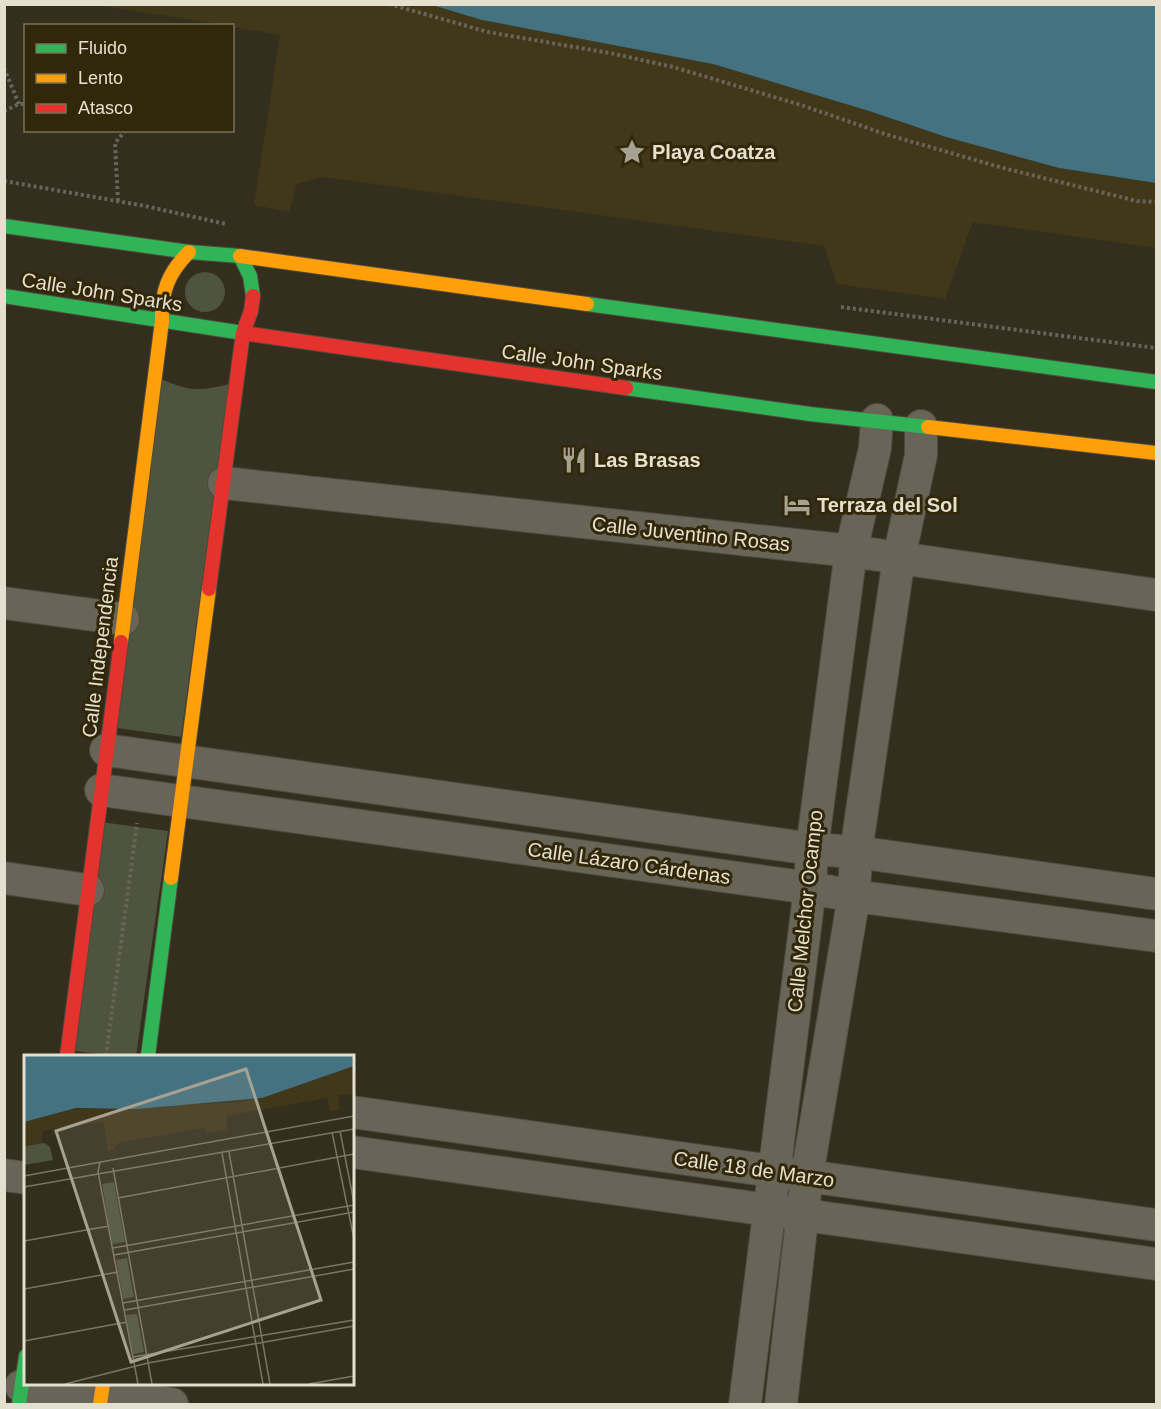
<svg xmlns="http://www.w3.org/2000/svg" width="1161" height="1409" font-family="Arial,sans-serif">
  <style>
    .green { fill: #4f543f }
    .sand { fill: #41381a }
    .water { fill: #447280 }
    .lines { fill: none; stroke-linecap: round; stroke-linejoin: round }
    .street-casing { stroke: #4e4a3c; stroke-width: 34 }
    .fast-casing { stroke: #4e4a3c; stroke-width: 16 }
    .slow-casing { stroke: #4e4a3c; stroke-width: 16 }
    .jam-casing { stroke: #4e4a3c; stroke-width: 16 }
    .path { stroke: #686459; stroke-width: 4; stroke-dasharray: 3 3; stroke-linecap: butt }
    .street { stroke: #696458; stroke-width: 32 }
    .fast { stroke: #30b455; stroke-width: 14 }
    .slow { stroke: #ff9f0a; stroke-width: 14 }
    .jam { stroke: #e5322d; stroke-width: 14 }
    .labels { text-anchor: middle; stroke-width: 6; stroke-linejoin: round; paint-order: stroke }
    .poi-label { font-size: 20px; font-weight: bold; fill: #e5dfcf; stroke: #31280a; text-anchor: start }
    .street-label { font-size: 20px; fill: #e5dfcf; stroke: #31280a }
    .inset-road { fill: none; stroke: #7a7564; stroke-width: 1.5 }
    .view { fill: #a7a191; fill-opacity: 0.15; stroke: #a7a191; stroke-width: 3 }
    .inset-edge { fill: none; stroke: #e5dfcf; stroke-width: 3 }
  </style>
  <rect width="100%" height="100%" fill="#332e1d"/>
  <path class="green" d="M185 292a20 20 0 1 1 40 0a20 20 0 1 1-40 0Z
    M159,378C188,391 198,392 229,384L181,737L110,727Z
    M101,822L168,831L136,1056H114L69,1050Z"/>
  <path class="sand" d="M95,5H432L482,20L713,64L869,111L946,137L1059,168L1156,183V248L973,222L945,299L837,284L824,246L323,177L297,184L289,212L254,205L280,35L233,27L232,26Z"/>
  <path class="water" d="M432,5H1156V183L1059,168L946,137L869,111L713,64L482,20Z"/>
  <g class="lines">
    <g class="street-casing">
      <path id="street" d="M224,483L851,551L1156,595
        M4,603L123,619
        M106,750L812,849L856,852L1156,894
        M101,790L810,888L854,896L1156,936
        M4,878L88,890
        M352,1112L1156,1225
        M352,1152L1156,1264
        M4,1175L26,1178
        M21,1386L72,1393H101L172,1404
        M745,1404L810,888L812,849L851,551L875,448L877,420
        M781,1404L807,1176L854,896L856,852L899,558L921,455V426"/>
    </g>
    <g class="fast-casing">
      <path id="fast" d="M4,226L189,252L240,256L250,276L253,296
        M4,296L243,333
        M587,304L1156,382
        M626,388L810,414L928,427
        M148,1056L171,878
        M19,1404L26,1356"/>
    </g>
    <g class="slow-casing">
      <path id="slow" d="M240,256L587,304
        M928,427L1156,453
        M121,642L162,321C161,292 168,273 189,252
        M171,878L209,589
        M100,1404L103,1384"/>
    </g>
    <g class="jam-casing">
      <path id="jam" d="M243,333L626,388
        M209,589L243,333L251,311L253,296
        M67,1056L121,642"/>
    </g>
    <path class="path" d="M389,4L488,32L615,54L673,67L801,105L885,134L1003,168L1137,201L1156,202
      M4,68L19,104
      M4,111L19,104H26
      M4,151V155
      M4,181L145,206L226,224
      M118,201L115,143L126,130
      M841,307L1156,348
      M106,1056L137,823"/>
    <use href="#street" class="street"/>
    <use href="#fast" class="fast"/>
    <use href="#slow" class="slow"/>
    <use href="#jam" class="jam"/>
  </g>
  <defs>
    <g id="sight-bare" transform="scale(2.07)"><path d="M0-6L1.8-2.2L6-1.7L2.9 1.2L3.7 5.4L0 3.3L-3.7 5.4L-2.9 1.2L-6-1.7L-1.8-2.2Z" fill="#a7a191" stroke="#31280a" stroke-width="2.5" paint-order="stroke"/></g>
    <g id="restaurant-bare" transform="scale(2.07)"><path d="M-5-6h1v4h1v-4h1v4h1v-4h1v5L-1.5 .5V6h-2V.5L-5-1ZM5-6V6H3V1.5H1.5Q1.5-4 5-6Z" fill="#a7a191" stroke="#31280a" stroke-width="2.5" paint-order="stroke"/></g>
    <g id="hotel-bare" transform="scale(2.07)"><path d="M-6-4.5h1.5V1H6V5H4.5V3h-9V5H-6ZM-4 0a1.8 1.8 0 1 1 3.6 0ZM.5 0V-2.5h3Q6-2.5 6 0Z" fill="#a7a191" stroke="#31280a" stroke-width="2.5" paint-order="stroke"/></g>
  </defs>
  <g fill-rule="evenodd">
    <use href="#sight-bare" x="632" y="152"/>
    <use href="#restaurant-bare" x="574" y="460"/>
    <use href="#hotel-bare" x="797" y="505"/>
  </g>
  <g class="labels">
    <g class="poi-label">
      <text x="652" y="159">Playa Coatza</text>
      <text x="594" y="467">Las Brasas</text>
      <text x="817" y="512">Terraza del Sol</text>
    </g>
    <g class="street-label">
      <text transform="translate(102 292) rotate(9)" y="7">Calle John Sparks</text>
      <text transform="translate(582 362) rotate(8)" y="7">Calle John Sparks</text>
      <text transform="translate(691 534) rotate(6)" y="7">Calle Juventino Rosas</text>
      <text transform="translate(100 647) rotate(-83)" y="7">Calle Independencia</text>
      <text transform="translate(629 863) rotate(8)" y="7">Calle Lázaro Cárdenas</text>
      <text transform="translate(805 911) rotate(-84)" y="7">Calle Melchor Ocampo</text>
      <text transform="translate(754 1169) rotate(8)" y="7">Calle 18 de Marzo</text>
    </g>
  </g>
  <g transform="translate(24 1055)">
    <rect width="330" height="330" fill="#332e1d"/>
    <path d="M20,88L26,92L29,105L0,110V91ZM90,127L101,187L88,189L78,129ZM103,203L110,242L99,244L92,205ZM113,259L120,297L109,299L102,260Z" fill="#4f543f"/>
    <path d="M330,11V38L314,41L316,54L306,57L303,43L203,61L202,75L184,78L180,73L94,88L90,95L84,96L79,67L19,76L17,88L0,91V67L40,55L214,47L238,43Z" fill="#41381a"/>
    <path d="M0,1H330V11L238,43L112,54L52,53L0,67Z" fill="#447280"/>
    <path class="inset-road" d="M316,76L330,148M308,77L330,184M205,97L246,329M198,98L239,329M76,107L74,117L114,329M89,113L128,329M0,121L330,61M0,132L330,74M94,143L330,99M0,186L85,171M89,193L330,150M90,200L330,157M0,234L94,217M99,248L330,207M101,255L330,214M0,286L103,267M109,302L330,265M41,329L124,308L330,271M285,329L330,321"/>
    <path class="view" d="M222,14L297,245L107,307L32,76Z"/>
    <rect width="330" height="330" class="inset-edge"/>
  </g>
  <rect width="1161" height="1409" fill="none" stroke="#e5dfcf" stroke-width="12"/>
  <rect x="24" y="24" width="210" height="108" fill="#31280a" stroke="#797159" stroke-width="1.5"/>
  <rect x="36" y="44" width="30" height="9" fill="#30b455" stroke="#797159" stroke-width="1.5"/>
  <text x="78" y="54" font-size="18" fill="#e5dfcf">Fluido</text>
  <rect x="36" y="74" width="30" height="9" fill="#ff9f0a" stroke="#797159" stroke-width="1.5"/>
  <text x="78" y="84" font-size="18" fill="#e5dfcf">Lento</text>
  <rect x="36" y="104" width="30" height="9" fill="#e5322d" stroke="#797159" stroke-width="1.5"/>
  <text x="78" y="114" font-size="18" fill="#e5dfcf">Atasco</text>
</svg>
